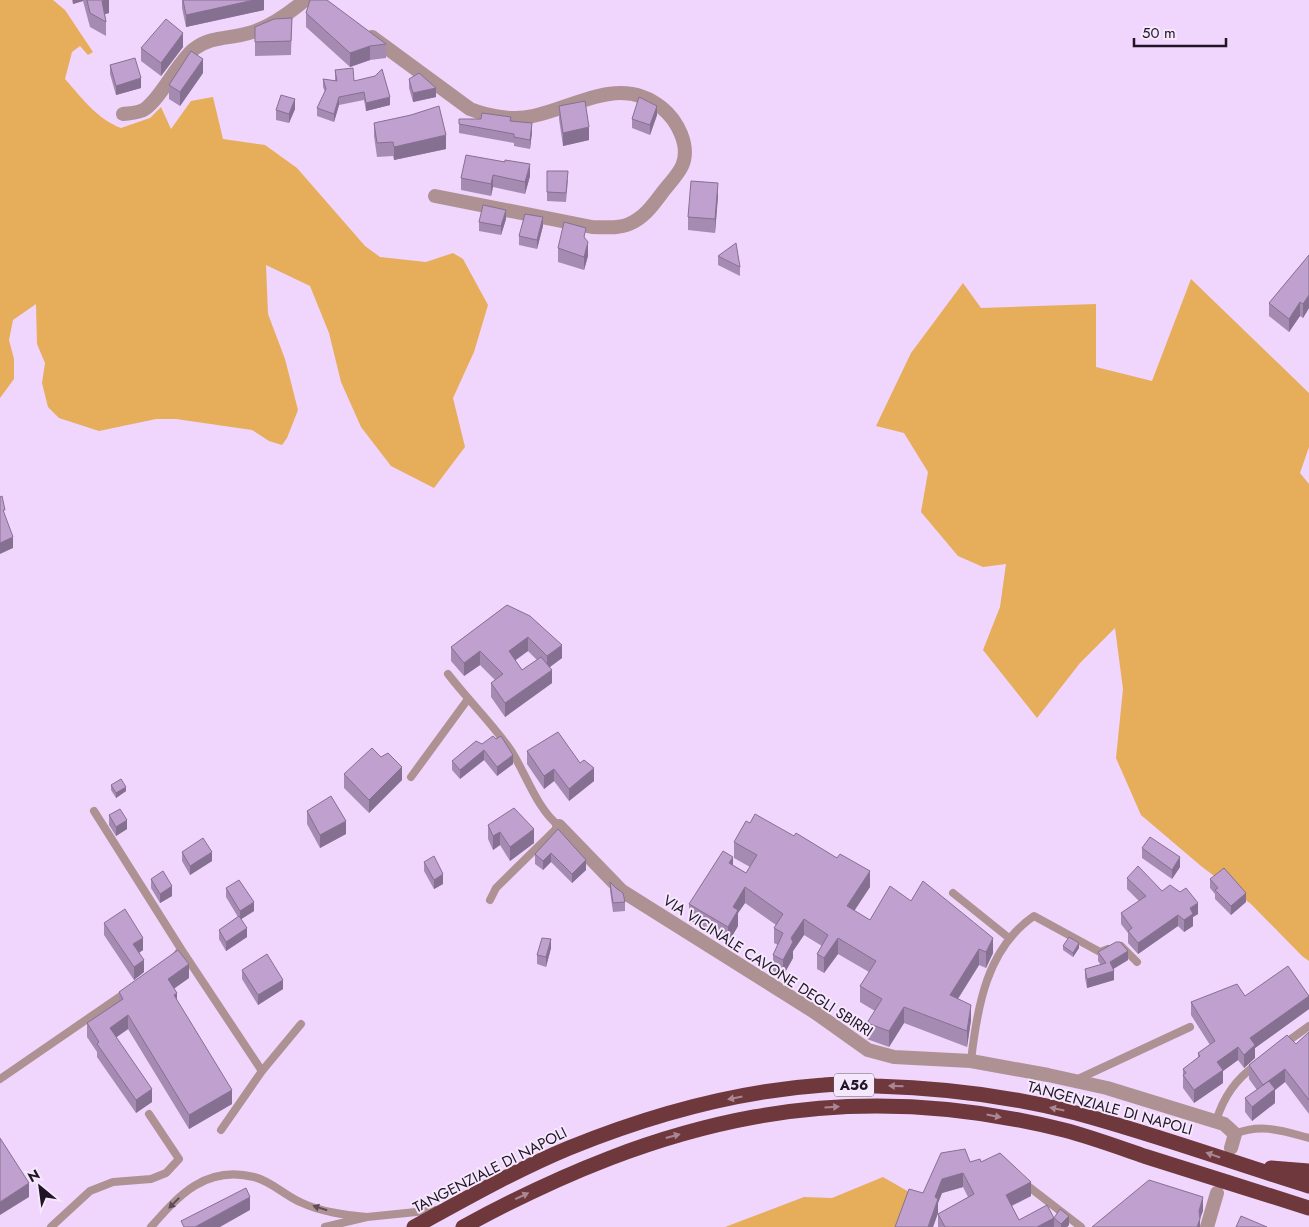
<svg xmlns="http://www.w3.org/2000/svg" width="1309" height="1227" font-family="Jost,sans-serif">
  <style>
    .green { fill: #e6ad5b }
    .lines { fill: none; stroke-linecap: round; stroke-linejoin: round }
    .service { stroke: #ae9193; stroke-width: 8 }
    .minor { stroke: #ae9193; stroke-width: 14 }
    .motorway { stroke: #6e383d; stroke-width: 15 }
    .wall { fill: #a58ab2; fill-rule: evenodd }
    .shaded-wall { fill: #867091 }
    .building { fill: #c0a0cf; stroke: #867091 }
    .oneway { fill: #ab8793 }
    .oneway2 { fill: #604c57 }
    .labels { text-anchor: middle; stroke-width: 4; stroke-linejoin: round; paint-order: stroke }
    .shield { fill: #f6e8fc; stroke: #615466; stroke-width: 1 }
    .shield-label { font-size: 14px; font-weight: bold; fill: #211426 }
    .street-label { font-size: 15px; fill: #211426; stroke: #f6e8fc }
  </style>
  <rect width="100%" height="100%" fill="#f0d5fd"/>
  <path class="green" d="M0,0H53L65,10L93,52L88,55L80,46L72,52L65,79C82,98 97,119 121,128L150,118L161,107L171,129L191,101L213,97L223,139L265,145L297,168L365,246L380,257L426,262L453,253L463,259L488,305L474,352L453,398L465,447L434,488L391,466L361,427L341,382L329,333L310,286L266,265L268,314L285,359L298,410L287,438L282,445L269,441L252,430L176,419H156L99,431L59,418L48,407L42,383L45,363L37,344L36,304L13,320L9,340L14,359V379L0,398Z
    M1191,279L1309,393V447L1300,473L1309,484V961L1302,956L1251,904L1201,866L1141,815L1116,758L1123,689L1115,628L1080,663L1037,718L983,650L1000,607L1006,564L983,567L958,556L921,512L928,472L904,433L876,426L911,353L963,283L981,308L1096,304V367L1152,381Z
    M883,1177L909,1192L897,1227H725L804,1197L832,1198Z"/>
  <g class="lines">
    <path class="service" d="M448,674C468,700 491,722 510,749C526,773 536,808 559,826L496,888L490,900
      M411,777L468,699
      M94,811L181,949L174,959
      M953,893L1009,938
      M1121,946L1137,962
      M181,949L262,1071
      M1284,1044L1309,1026
      M971,1061C977,1007 987,948 1034,916L1100,952L1108,949
      M0,1079L128,991
      M1076,1080L1190,1027
      M1216,1121C1224,1096 1236,1079 1257,1064
      M221,1130L262,1071L301,1024
      M1235,1134C1261,1123 1283,1131 1309,1138
      M1024,1183L1081,1227
      M51,1227L90,1191L113,1182L151,1179L166,1173L179,1159L149,1114
      M151,1227C179,1195 206,1165 254,1177C271,1181 284,1195 300,1202C321,1212 345,1215 367,1217
      M325,1227L367,1217L436,1210"/>
    <path class="minor" d="M372,37L470,109C488,116 513,121 533,116C576,107 621,74 662,108C677,120 691,146 682,166C678,175 668,185 662,193C653,205 644,218 629,224C618,229 604,227 592,227L435,196
      M123,114C130,113 139,113 145,109C162,97 176,64 194,49C211,36 229,39 249,33C269,28 288,14 305,0
      M559,826L622,891L816,1013L868,1050L894,1057L971,1061L1048,1075L1107,1088L1224,1124L1235,1134L1231,1148
      M1207,1227L1217,1193"/>
    <path class="motorway" d="M1271,1168L1309,1171
      M414,1227C465,1199 516,1170 569,1148C650,1115 736,1091 824,1085C841,1083 859,1085 876,1086C943,1088 1011,1096 1076,1113C1154,1134 1231,1162 1309,1186
      M463,1227C661,1119 841,1074 1064,1130C1091,1137 1118,1147 1144,1156C1199,1173 1254,1191 1309,1208"/>
  </g>
  <path class="wall" d="M72,0H109V13L105,14L106,22V36L90,27L83,1L73,4Z
    M182,0H264V10L186,27L182,8Z
    M306,13L386,44V58L370,60L350,67L306,27Z
    M292,18L291,55L255,56V27Z
    M183,47L161,76L141,61V48Z
    M110,65L141,88L116,95L110,74Z
    M335,70L354,81L390,105L366,111L364,100L339,105L334,122L317,116V108L325,92L323,87V79L335,81Z
    M203,73L180,106L169,99V85Z
    M409,79L436,97L413,102L409,88Z
    M559,106L589,140L563,146L559,119Z
    M295,109L289,123L276,120V110Z
    M657,115L650,135L632,128V119Z
    M459,119L511,121L532,132L530,149L514,146V143L459,133Z
    M374,123L446,149L394,160L393,156L377,157L374,136Z
    M505,162L530,176L525,194L493,187L491,196L461,190V178Z
    M547,171L568,180L566,202L547,201Z
    M718,196L715,233L688,230V217Z
    M506,219L501,235L479,231V222Z
    M543,226L537,249L519,245V236Z
    M586,240L588,256L584,270L558,262V248Z
    M1309,255V308L1303,318L1300,316L1289,332L1269,316V303Z
    M718,256L740,267V276L718,265Z
    M507,605L562,658L550,667L552,683L505,717L491,697V683L495,680L480,665L464,676L451,661V647ZM528,651L537,660L522,670L515,660Z
    M476,741L513,764L497,776L484,760L460,779L452,770V761Z
    M527,751L580,763L594,781L569,801L554,781L544,789L527,764Z
    M344,774L402,780L369,813L344,788Z
    M111,785L126,791L116,798L111,790Z
    M307,811L346,834L320,848L307,824Z
    M109,815L127,829L116,836L109,825Z
    M488,825L534,843L510,861L500,845L493,850L488,839Z
    M558,829L586,870L572,883L551,862L543,870L535,864V854Z
    M734,842L870,887L854,910L870,920L911,901L993,953L986,968L979,965L958,999L971,1020L967,1047L904,1023L889,1047L867,1039V1023L875,1011L860,1002V986L869,972L838,954L824,973L817,969V954L822,946L804,935L793,951V958L783,976L773,971V955L778,945L774,943V928L776,925L745,903L738,913V926L728,943L689,920V904L733,865L746,873L750,867L734,858Z
    M1142,848L1180,867L1172,879L1142,858Z
    M182,852L212,861L190,875L182,861Z
    M424,862L443,884L434,889L424,871Z
    M1127,878L1162,891L1198,914L1193,917V926L1184,932L1178,926L1138,954L1128,943V933L1121,924V913L1139,901L1127,889Z
    M151,879L172,896L160,903L151,888Z
    M1210,879L1246,902L1231,915L1215,899V894L1210,888Z
    M610,882L625,902V911L613,912L610,891Z
    M226,888L254,911L241,919L247,937L226,951L219,939V930L238,917L226,897Z
    M104,923L143,950L139,953L144,972L134,980L104,935Z
    M1063,946L1079,948L1073,957L1063,950Z
    M551,948L546,967L537,964V955Z
    M1098,952L1128,960L1113,969L1114,980L1087,988L1085,978V969L1101,965L1098,961Z
    M242,970L283,989L258,1005L242,979Z
    M189,978L174,988L177,1001L232,1104L189,1129L128,1029L116,1037L152,1102L136,1113L97,1057V1052L87,1037V1023L119,1001V992Z
    M1245,996L1309,1009L1255,1048V1058L1244,1068L1238,1060L1223,1071V1083L1194,1103L1183,1088V1069L1198,1058V1053L1210,1045L1191,1015V1002Z
    M1309,1032V1114L1285,1082L1275,1090V1103L1252,1121L1245,1112V1098L1257,1090L1249,1079V1065L1296,1044Z
    M970,1162H981L1031,1196L1012,1206L1019,1220L1054,1218L1069,1225L1067,1227H938V1214L968,1197L963,1187L942,1193L938,1203V1213L933,1227H895L923,1193Z"/>
  <path class="shaded-wall" d="M73,0H83V1L73,4Z
    M109,0V13L102,15V1Z
    M254,0H264V10L186,27V15Z
    M183,33V47L161,76V63Z
    M370,46V60L350,67V53Z
    M203,59V73L180,106V92Z
    M141,78V88L116,95V86Z
    M436,88V97L413,102V93Z
    M339,97V105L334,122V114Z
    M390,97V105L366,111V103Z
    M295,99V109L289,123V114Z
    M657,106V115L650,135V125Z
    M532,123V132L530,149V140Z
    M589,127V140L563,146V133Z
    M446,135V149L394,160V147Z
    M530,164V176L525,194V182Z
    M493,175V187L491,196V184Z
    M718,183V196L715,233V219Z
    M506,210V219L501,235V226Z
    M543,217V226L537,249V240Z
    M588,242V256L584,270V257Z
    M1309,295V308L1303,318V304Z
    M1300,302V316L1289,332V319Z
    M13,537V548L0,554V543Z
    M528,637V651L509,665V651Z
    M562,645V658L547,669V656Z
    M480,651V665L464,676V663Z
    M552,670V683L505,717V703Z
    M484,750V760L460,779V770Z
    M513,755V764L497,776V767Z
    M402,767V780L369,813V800Z
    M594,768V781L569,801V789Z
    M554,769V781L544,789V776Z
    M126,787V791L116,798V793Z
    M127,820V829L116,836V827Z
    M346,821V834L320,848V835Z
    M534,829V843L510,861V847Z
    M500,832V845L493,850V836Z
    M212,852V861L190,875V866Z
    M551,853V862L543,870V861Z
    M733,857V872L729,863Z
    M1180,857V867L1172,879V870Z
    M586,860V870L572,883V874Z
    M870,871V887L847,922V906Z
    M443,874V884L434,889V880Z
    M172,886V896L160,903V894Z
    M745,887V903L738,913V926L728,943V927L733,907Z
    M1246,893V902L1231,915V906Z
    M254,902V911L240,920V911Z
    M1198,903V914L1193,917V926L1184,932V920L1190,908Z
    M1178,915V926L1138,954V943Z
    M804,919V935L793,951V958L783,976V960L791,938Z
    M247,928V937L226,951V942Z
    M143,938V950L133,956V944Z
    M838,938V954L824,973V958Z
    M993,938V953L986,968V952Z
    M551,939V948L546,967V957Z
    M1079,943V948L1073,957V953Z
    M979,949V965L950,1011V995Z
    M1128,951V960L1110,971V962Z
    M144,960V972L134,980V967Z
    M189,964V978L168,993V979Z
    M1114,971V980L1087,988V979Z
    M283,980V989L258,1005V995Z
    M177,993V1006L174,995Z
    M1309,996V1009L1255,1048V1058L1244,1068V1055L1250,1038Z
    M971,1005V1020L967,1047V1031Z
    M904,1007V1023L889,1047V1031Z
    M128,1015V1029L110,1042V1028Z
    M1238,1047V1060L1223,1071V1083L1194,1103V1090L1217,1062Z
    M1285,1069V1082L1275,1090V1103L1252,1121V1107L1263,1085Z
    M152,1089V1102L136,1113V1100Z
    M232,1090V1104L189,1129V1115Z
    M963,1173V1187L942,1193L938,1203V1213L933,1227H928L935,1197L942,1179Z
    M1031,1182V1196L1006,1208V1195Z
    M29,1183V1197L0,1215V1202Z
    M250,1197V1210L220,1227H195Z
    M1203,1197V1211L1200,1219V1227H1197L1199,1211Z
    M1069,1216V1225L1067,1227H1061V1224Z
    M1054,1218V1227H1037Z"/>
  <path class="building" d="M87,0H108L102,1L106,22L90,13Z
    M183,0H254L186,15Z
    M310,0H327L386,44L370,46L350,53L306,13Z
    M292,18L291,41L255,42V27L274,19Z
    M166,19L183,33L161,63L141,48Z
    M191,51L203,59L180,92L169,85Z
    M135,58L141,78L116,86L110,65Z
    M353,68L354,81L375,76L382,69L390,97L366,103L364,92L339,97L334,114L317,108L326,89L323,79L337,81L335,70Z
    M419,73L436,88L413,93L409,79Z
    M281,95L295,99L289,114L276,110Z
    M639,97L657,106L650,125L632,119Z
    M585,101L589,127L563,133L559,106Z
    M439,106L446,135L394,147L393,142L377,143L374,123L411,115Z
    M482,113L511,117L510,121L532,123L530,140L514,137V134L459,124V119H481Z
    M466,155L505,162V160L530,164L525,182L493,175L491,184L461,178Z
    M547,171H568L566,193L547,192Z
    M691,181L718,183L715,219L688,217Z
    M483,205L506,210L501,226L479,222Z
    M525,214L543,217L537,240L519,236Z
    M564,222L586,228L584,237L588,242L584,257L558,248Z
    M736,243L740,267L718,256Z
    M1309,255V295L1303,304L1300,302L1289,319L1269,303Z
    M2,496L5,510H3L13,537L0,543V497Z
    M507,605L530,616L562,645L547,656L528,637L509,651L522,670L541,657L552,670L505,703L491,683L503,674L480,651L464,663L451,647Z
    M558,732L580,763L584,760L594,768L569,789L554,769L544,776L527,751Z
    M493,736L496,739L501,736L513,755L497,767L484,750L460,770L452,761L476,741L482,744Z
    M372,748L381,757L388,753L402,767L369,800L344,774Z
    M121,779L126,787L116,793L111,785Z
    M331,796L346,821L320,835L307,811Z
    M514,808L534,829L510,847L500,832L493,836L488,825Z
    M120,809L127,820L116,827L109,815Z
    M755,814L794,836L796,833L837,858L840,854L870,871L847,906L870,920L890,886L911,901L923,881L993,938L986,952L979,949L950,995L971,1005L967,1031L904,1007L889,1031L867,1023L882,999L860,986L876,961L838,938L824,958L817,954L828,935L804,919L791,938L793,942L783,960L773,955L783,933L774,928L783,914L745,887L733,907L738,910L728,927L689,904L723,851L733,857L729,863L746,873L757,855L734,842L746,821L750,823Z
    M558,829L586,860L572,874L551,853L543,861L535,854Z
    M1150,837L1180,857L1172,870L1142,848Z
    M203,838L212,852L190,866L182,852Z
    M434,856L443,874L434,880L424,862Z
    M1138,866L1162,891L1170,885L1180,892L1186,888L1198,903L1190,908L1193,914L1184,920L1178,915L1138,943L1128,931L1132,928L1121,913L1146,896L1127,878Z
    M1224,868L1246,893L1231,906L1215,890L1218,888L1210,879Z
    M163,871L172,886L160,894L151,879Z
    M239,880L254,902L240,911L226,888Z
    M610,882L616,888L623,893L625,902L613,903Z
    M125,909L143,938L133,944L144,960L134,967L104,923Z
    M239,916L247,928L226,942L219,930Z
    M1069,937L1079,943L1073,953L1063,946Z
    M542,938L551,939L546,957L537,955Z
    M1116,942H1120L1128,951L1110,962L1114,971L1087,979L1085,969L1106,963L1098,952Z
    M178,950L189,964L168,979L177,993L174,995L232,1090L189,1115L128,1015L110,1028L152,1089L136,1100L97,1044L99,1042L87,1023L123,999L119,992Z
    M267,954L283,980L258,995L242,970Z
    M1288,966L1309,996L1250,1038L1255,1045L1244,1055L1238,1047L1217,1062L1223,1070L1194,1090L1183,1075L1186,1073L1183,1069L1200,1056L1198,1053L1215,1041L1191,1002L1237,984L1245,996Z
    M1309,1032V1100L1285,1069L1263,1085L1249,1065L1287,1035L1296,1044Z
    M1269,1081L1275,1089L1252,1107L1245,1098Z
    M0,1138L29,1183L0,1202Z
    M965,1149L970,1162L980,1159L981,1162L1000,1153L1031,1182L1006,1195L1019,1220L1047,1205L1054,1218L1037,1227H945L938,1214L974,1194L963,1173L942,1179L935,1197L938,1199L928,1227H895L909,1189L923,1193L941,1153Z
    M1149,1180L1203,1197L1199,1211L1200,1219L1197,1227H1092Z
    M246,1188L250,1197L195,1227H184L181,1221Z
    M1060,1209L1069,1216L1061,1224L1054,1218Z
    M1241,1216L1267,1227H1236Z"/>
  <defs><path id="oneway-solid" d="M-6-.8H1V-3.2L6.5 0L1 3.2V.8H-6Z" transform="scale(1.25)"/></defs>
  <g class="oneway">
    <use href="#oneway-solid" transform="translate(896 1086) rotate(-178)"/>
    <use href="#oneway-solid" transform="translate(735 1098) rotate(169)"/>
    <use href="#oneway-solid" transform="translate(832 1107) rotate(-4)"/>
    <use href="#oneway-solid" transform="translate(1057 1109) rotate(-168)"/>
    <use href="#oneway-solid" transform="translate(994 1116) rotate(11)"/>
    <use href="#oneway-solid" transform="translate(673 1136) rotate(-15)"/>
    <use href="#oneway-solid" transform="translate(1213 1155) rotate(-161)"/>
    <use href="#oneway-solid" transform="translate(522 1196) rotate(-25)"/>
  </g>
  <g class="oneway2">
    <use href="#oneway-solid" transform="translate(174 1203) rotate(135)"/>
    <use href="#oneway-solid" transform="translate(320 1208) rotate(-163)"/>
  </g>
  <g class="labels">
    <rect class="shield" x="834" y="1073.5" width="40" height="23" rx="4"/>
    <g class="shield-label">
      <text x="854" y="1090">A56</text>
    </g>
    <g class="street-label">
      <text transform="translate(768 966) rotate(33)" y="5">VIA VICINALE CAVONE DEGLI SBIRRI</text>
      <text transform="translate(1110 1108) rotate(15)" y="5">TANGENZIALE DI NAPOLI</text>
      <text transform="translate(490 1170) rotate(-27)" y="5">TANGENZIALE DI NAPOLI</text>
    </g>
  </g>
  <g transform="translate(40 1187) rotate(331)" stroke="#f6e8fc" stroke-width="4" paint-order="stroke">
  <path d="M0-4L9 19L0 12L-9 19Z" fill="#211426"/>
  <text y="-8" font-size="14" font-weight="bold" text-anchor="middle" fill="#211426">N</text>
  </g>
  <path d="M1134 38v8h92v-8" fill="none" stroke="#211426" stroke-width="2.5"/>
  <text x="1142" y="38" font-size="15" fill="#211426" stroke="#f6e8fc" stroke-width="4" paint-order="stroke">50 m</text>
</svg>
